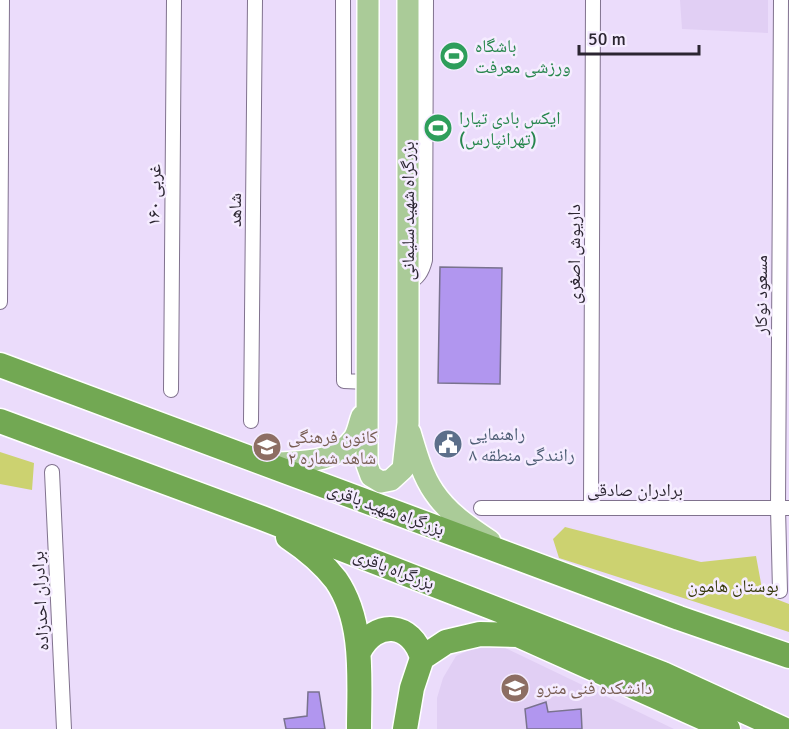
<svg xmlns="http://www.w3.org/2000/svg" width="789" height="729" font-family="Signika,'Noto Naskh Arabic',sans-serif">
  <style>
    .built { fill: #e1cff4 }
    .green { fill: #ccd270 }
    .building { fill: #b196ef; stroke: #79728e; stroke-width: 1.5 }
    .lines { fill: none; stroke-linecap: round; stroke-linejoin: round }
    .street-casing { stroke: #80728e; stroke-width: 16 }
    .primary-casing { stroke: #fff; stroke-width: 24 }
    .highway-casing { stroke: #fff; stroke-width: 27 }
    .street { stroke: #fff; stroke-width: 14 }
    .primary { stroke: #aacb98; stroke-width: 21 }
    .highway { stroke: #72a853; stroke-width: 24 }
    .labels { text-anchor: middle; stroke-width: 5; stroke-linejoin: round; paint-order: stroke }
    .leisure-label { font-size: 18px; fill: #27864d; stroke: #f5ecff; text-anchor: start }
    .street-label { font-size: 18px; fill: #2b2531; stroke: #f5ecff }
    .service-label { font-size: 18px; fill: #4e5e75; stroke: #f5ecff; text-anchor: start }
    .education-label { font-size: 18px; fill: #785e54; stroke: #f5ecff; text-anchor: start }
    .park-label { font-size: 18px; fill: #36380b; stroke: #f5ecff }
  </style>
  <rect width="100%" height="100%" fill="#ebdcfb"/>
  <path class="built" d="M680,0H768V33L682,29Z
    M478,646H501L674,729H437V698L443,678L456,656Z"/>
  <path class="green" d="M0,452L34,463L32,490L0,484Z
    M565,527L701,562L756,556L763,594L789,604V632L559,558L553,539Z"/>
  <path class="building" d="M440,267L502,268L500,384L438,383Z
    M308,692H319L325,729H286L284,719L307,716Z
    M546,702L548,712L581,709L582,729H527L525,709Z"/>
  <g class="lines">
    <g class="street-casing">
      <path id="street" d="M343,0L344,381L367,382
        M407,284C418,278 422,272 425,260L426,0
        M0,302L2,0
        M171,390L174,0
        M251,421L255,0
        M52,472L64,729
        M481,508H789
        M591,508L593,0
        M780,591L778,508L781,0"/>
    </g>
    <g class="primary-casing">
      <path id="primary" d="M368,0L367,465L371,476L381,482L391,480L403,469L408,423V0
        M410,432C416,452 422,475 434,492C448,513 469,527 490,541
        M267,464C296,461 335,465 354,438C358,432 359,423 362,416"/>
    </g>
    <g class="highway-casing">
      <path id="highway" d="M0,365L679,618L789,656
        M0,421L262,518L663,674L783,729
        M288,537C306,549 323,563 336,580C365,622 359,681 359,729
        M359,652C375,619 412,622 422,658
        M422,658L446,642L480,634L518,635L728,729
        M405,729L412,688L422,658"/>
    </g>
    <use href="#street" class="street"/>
    <use href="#primary" class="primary"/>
    <use href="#highway" class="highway"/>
  </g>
  <defs>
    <g id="stadium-disc" transform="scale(1.5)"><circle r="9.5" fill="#2e9e5b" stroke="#f5ecff"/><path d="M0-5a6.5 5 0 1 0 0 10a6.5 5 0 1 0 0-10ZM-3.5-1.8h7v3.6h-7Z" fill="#fff"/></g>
    <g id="civic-disc" transform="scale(1.5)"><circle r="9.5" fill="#5c6f8a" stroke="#f5ecff"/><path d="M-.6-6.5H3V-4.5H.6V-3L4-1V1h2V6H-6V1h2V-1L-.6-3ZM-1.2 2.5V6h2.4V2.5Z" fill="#fff"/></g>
    <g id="school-disc" transform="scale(1.5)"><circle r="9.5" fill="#8d6e63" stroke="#f5ecff"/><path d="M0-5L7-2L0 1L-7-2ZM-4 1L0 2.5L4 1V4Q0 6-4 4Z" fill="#fff"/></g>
    <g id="university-disc" transform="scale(1.5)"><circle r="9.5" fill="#8d6e63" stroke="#f5ecff"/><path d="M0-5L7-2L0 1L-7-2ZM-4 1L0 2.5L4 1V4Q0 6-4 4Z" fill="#fff"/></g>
  </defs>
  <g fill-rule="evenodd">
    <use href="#stadium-disc" x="454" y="56"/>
    <use href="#stadium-disc" x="438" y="128"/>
    <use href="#civic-disc" x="448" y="444"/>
    <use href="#school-disc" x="267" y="447"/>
    <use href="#university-disc" x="515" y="688"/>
  </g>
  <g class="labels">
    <g class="leisure-label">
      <text x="475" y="52">باشگاه<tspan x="475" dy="21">ورزشی معرفت</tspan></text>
      <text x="459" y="124">ایکس بادی تیارا<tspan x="459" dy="21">(تهرانپارس)</tspan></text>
    </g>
    <g class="street-label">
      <text transform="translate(154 195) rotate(-89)" y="6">۱۶۰ غربی</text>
      <text transform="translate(235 210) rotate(-90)" y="6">شاهد</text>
      <text transform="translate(408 211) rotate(-90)" y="6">بزرگراه شهید سلیمانی</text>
      <text transform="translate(574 254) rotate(-90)" y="6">داریوش اصغری</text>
      <text transform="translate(761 295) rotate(-90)" y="6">مسعود نوکار</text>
      <text x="635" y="496">برادران صادقی</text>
      <text transform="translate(386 509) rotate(20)" y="6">بزرگراه شهید باقری</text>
      <text transform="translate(394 569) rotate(21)" y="6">بزرگراه باقری</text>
      <text transform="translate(40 601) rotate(-93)" y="6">برادران احدزاده</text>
    </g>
    <g class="service-label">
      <text x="469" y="440">راهنمایی<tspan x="469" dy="21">رانندگی منطقه ۸</tspan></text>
    </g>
    <g class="education-label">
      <text x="288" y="443">کانون فرهنگی<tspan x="288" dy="21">شاهد شماره ۲</tspan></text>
      <text x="536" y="694">دانشکده فنی مترو</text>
    </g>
    <g class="park-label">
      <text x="733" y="592">بوستان هامون</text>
    </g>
  </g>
  <path d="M579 45v9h120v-9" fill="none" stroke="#2b2531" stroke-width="3"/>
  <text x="588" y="45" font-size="18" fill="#2b2531" stroke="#f5ecff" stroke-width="4.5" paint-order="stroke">50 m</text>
</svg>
